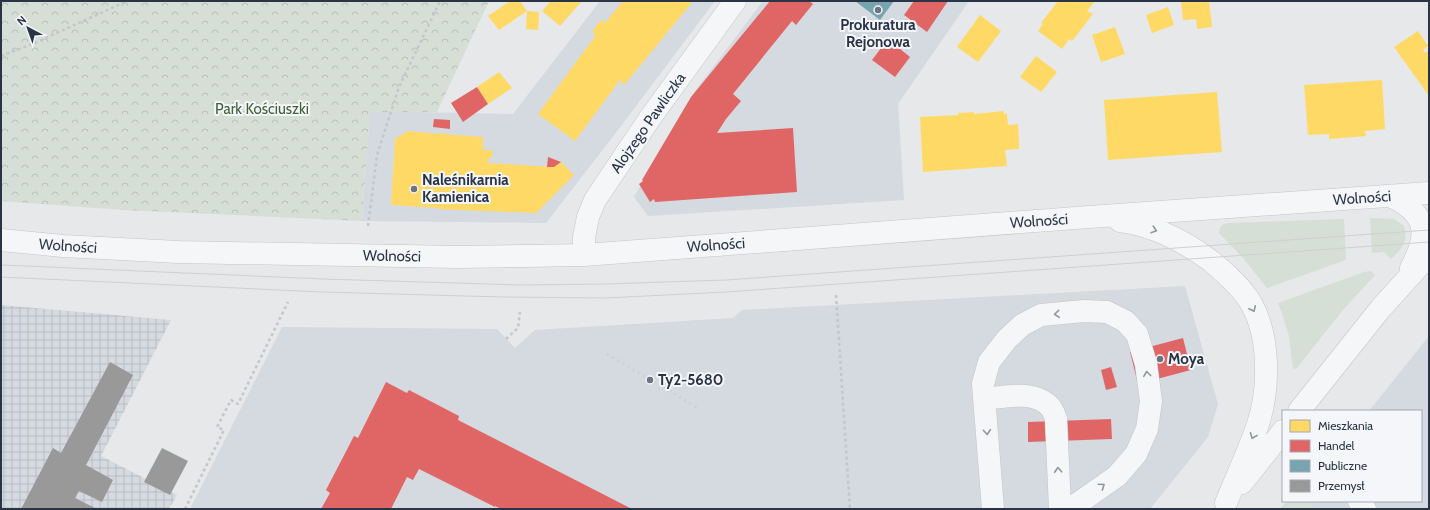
<svg xmlns="http://www.w3.org/2000/svg" width="1430" height="510" font-family="Cabin,sans-serif">
  <style>
    .built { fill: #d5d9e0 }
    .industrial { fill: url(#industrial-grid) }
    .grass { fill: #d6dfd5 }
    .park { fill: url(#park-crowns) }
    .homes { fill: #ffd966 }
    .shops { fill: #e06666 }
    .public { fill: #76a5af }
    .industry { fill: #999 }
    .lines { fill: none; stroke-linecap: round; stroke-linejoin: round }
    .minor-casing { stroke: #c3c5c8; stroke-width: 23 }
    .path { stroke: #c3c6cb; stroke-width: 2.5; stroke-dasharray: 3 3; stroke-linecap: butt }
    .minor { stroke: #f5f6f7; stroke-width: 22 }
    .tram { stroke: #ced0d2; stroke-width: 1 }
    .rail { stroke: #ced0d2; stroke-width: 3; stroke-dasharray: 2 4; stroke-linecap: butt }
    .oneway { stroke: #8f969f }
    .poi-dot { fill: #6b7480; stroke: #f4f6f9; stroke-width: 1.5 }
    .labels { text-anchor: middle; stroke-width: 4; stroke-linejoin: round; paint-order: stroke }
    .poi-label { font-size: 15px; font-weight: bold; fill: #293547; stroke: #f4f6f9; text-anchor: start }
    .park-label { font-size: 15px; fill: #406336; stroke: #f4f6f9 }
    .street-label { font-size: 15px; fill: #293547; stroke: #f4f6f9 }
  </style>
  <defs>
    <pattern id="industrial-grid" width="8" height="8" patternUnits="userSpaceOnUse"><rect width="8" height="8" fill="#d5d9e0"/><path d="M0 4h8M4 0v8" fill="none" stroke="#b7bbc2"/></pattern>
    <pattern id="park-crowns" width="20" height="18" patternUnits="userSpaceOnUse"><rect width="20" height="18" fill="#d6dfd5"/><path d="M2 6a3 3 0 1 1 6 0M12 15a3 3 0 1 1 6 0" fill="none" stroke="#b8c0b8"/></pattern>
  </defs>
  <rect width="100%" height="100%" fill="#e6e8ea"/>
  <path class="built" d="M600,1H715L618,130L546,223L362,221L370,111L513,114Z
    M763,1H969L898,104L904,200L648,216L634,197L695,91Z
    M1185,286L1218,404L1208,437L1150,509H190L282,327L497,329L515,348L535,330L733,318L742,310Z
    M1429,336V509H1291L1298,501H1421V411H1369Z"/>
  <path class="industrial" d="M1,305L171,320L101,456L177,495L169,509H1Z"/>
  <path class="grass" d="M1370,218L1394,219L1404,226C1409,241 1402,249 1391,259L1384,252L1372,253Z
    M1344,219L1346,260L1267,288L1244,259L1219,233C1220,227 1221,224 1228,223Z
    M1371,271L1375,275L1342,311L1297,368L1293,369L1289,336L1282,313L1278,303L1364,272Z
    M1287,501H1316L1310,509H1280Z"/>
  <path class="park" d="M1,1H489L437,112H370L362,221L123,210L1,201Z"/>
  <path class="homes" d="M510,1H520L527,11L499,30L488,16Z
    M551,1H582L560,26L542,11Z
    M623,1H693L624,85L620,80L575,141L538,114L596,35L592,32L601,20L605,23Z
    M1058,1H1095L1087,11L1093,14L1072,41L1069,39L1062,49L1038,31L1043,24L1041,23Z
    M1181,1H1209L1212,27L1197,29L1196,19L1183,20Z
    M1168,7L1174,25L1152,33L1146,15Z
    M527,11L539,12L538,30L526,29Z
    M980,15L1001,31L978,62L957,47Z
    M1115,27L1125,54L1101,62L1092,35Z
    M1418,31L1428,46L1423,50L1425,53L1429,50V96L1394,47Z
    M1036,56L1057,72L1041,92L1020,77Z
    M499,72L512,88L488,104L477,87Z
    M1382,80L1385,129L1365,131L1366,136L1329,139V134L1308,135L1304,85Z
    M1217,92L1222,152L1108,160L1104,100Z
    M1004,111V114H1007L1008,125L1018,124L1019,141V149L1005,150L1007,166L923,172L920,117L958,115V113L974,112V114Z
    M408,131L439,134L441,132L443,134L483,137V150H492V158H488V163L553,167L561,162L574,175L536,213L438,209L439,208L391,205L395,139Z"/>
  <path class="shops" d="M770,1H809L813,4L796,25L792,21L733,94L741,101L726,119L717,133L793,128L797,192L655,202L654,199L650,202L639,184L643,181L642,180L691,97Z
    M914,1H948L927,32L904,15Z
    M888,39L910,57L895,77L872,60Z
    M477,87L488,104L463,122L451,103Z
    M434,119L450,120V129L433,127Z
    M548,157L561,162L554,167H547Z
    M1183,338L1191,370L1138,384L1130,352Z
    M1111,367L1117,387L1106,390L1101,370Z
    M386,382L407,393L409,390L459,416L458,420L632,509H501L495,506V507L419,469L413,480L407,477L391,509H321L330,493L326,490L354,436L358,438Z
    M1111,419L1112,439L1028,442V422Z"/>
  <path class="public" d="M855,1H894L880,20Z"/>
  <path class="industry" d="M110,362L133,375L86,465L113,480L102,502L79,491L75,498L97,509H21L53,448L61,453Z
    M162,448L188,461L170,495L144,482Z"/>
  <g class="lines">
    <g class="minor-casing">
      <path id="minor" d="M1390,196C1427,213 1430,233 1411,268
        M1120,221C1153,225 1184,241 1211,261C1224,272 1237,283 1247,297C1271,331 1270,390 1257,427C1248,453 1236,478 1226,503
        M1,240L63,246L178,252L456,257L584,255L1089,217L1429,193
        M584,255V237L588,217L595,200L650,118L735,1
        M984,399C1005,397 1035,389 1051,408C1053,411 1055,415 1056,419L1060,509
        M1299,411L1381,308L1429,255
        M1242,483L1283,431
        M1359,501L1365,509
        M993,509L983,384L989,362L1007,339L1022,325L1041,315L1084,311L1107,312L1125,321L1137,334L1146,364L1151,401L1147,429L1136,454L1117,476L1070,509"/>
    </g>
    <path class="path" d="M1,56L35,43L127,1
      M368,226L377,155L399,87L440,1
      M836,295L850,509
      M506,339L518,328L520,312
      M185,509L224,430L217,427L231,400L238,404L288,302"/>
    <use href="#minor" class="minor"/>
    <path class="tram" d="M1,265L323,279L521,285L605,284L726,280L1429,230
      M1,277L322,292L503,297L605,298L726,292L1429,242"/>
    <path class="rail" d="M607,354L698,408"/>
  </g>
  <defs><path id="oneway-chevron" d="M-2-3.5L2.5 0L-2 3.5" fill="none" stroke-width="1.6" stroke-linecap="round" stroke-linejoin="round"/></defs>
  <g class="oneway">
    <use href="#oneway-chevron" transform="translate(1154 230) rotate(18)"/>
    <use href="#oneway-chevron" transform="translate(1253 309) rotate(65)"/>
    <use href="#oneway-chevron" transform="translate(1057 314) rotate(175)"/>
    <use href="#oneway-chevron" transform="translate(1147 374) rotate(-97)"/>
    <use href="#oneway-chevron" transform="translate(987 432) rotate(85)"/>
    <use href="#oneway-chevron" transform="translate(1253 436) rotate(112)"/>
    <use href="#oneway-chevron" transform="translate(1058 470) rotate(-93)"/>
    <use href="#oneway-chevron" transform="translate(1102 486) rotate(-35)"/>
  </g>
  <g class="poi-dot">
    <circle cx="878" cy="10" r="4"/>
    <circle cx="414" cy="189" r="4"/>
    <circle cx="1160" cy="359" r="4"/>
    <circle cx="650" cy="380" r="4"/>
  </g>
  <g class="labels">
    <g class="poi-label">
      <text x="878" y="30" text-anchor="middle">Prokuratura<tspan x="878" dy="17">Rejonowa</tspan></text>
      <text x="422" y="185">Naleśnikarnia<tspan x="422" dy="17">Kamienica</tspan></text>
      <text x="1168" y="364">Moya</text>
      <text x="658" y="385">Ty2-5680</text>
    </g>
    <g class="park-label">
      <text x="262" y="114">Park Kościuszki</text>
    </g>
    <g class="street-label">
      <text transform="translate(648 123) rotate(-55)" y="5">Alojzego Pawliczka</text>
      <text transform="translate(1362 198) rotate(-4)" y="5">Wolności</text>
      <text transform="translate(1039 221) rotate(-4)" y="5">Wolności</text>
      <text transform="translate(716 245) rotate(-4)" y="5">Wolności</text>
      <text transform="translate(68 246) rotate(4)" y="5">Wolności</text>
      <text transform="translate(392 256) rotate(1)" y="5">Wolności</text>
    </g>
  </g>
  <rect width="1430" height="510" fill="none" stroke="#293547" stroke-width="4"/>
  <rect x="1282" y="410" width="140" height="92" fill="#f4f6f9" stroke="#a3a9b2"/>
  <rect x="1290" y="420" width="20" height="12" fill="#ffd966" stroke="#a3a9b2"/>
  <text x="1318" y="430" font-size="12" fill="#293547">Mieszkania</text>
  <rect x="1290" y="440" width="20" height="12" fill="#e06666" stroke="#a3a9b2"/>
  <text x="1318" y="450" font-size="12" fill="#293547">Handel</text>
  <rect x="1290" y="460" width="20" height="12" fill="#76a5af" stroke="#a3a9b2"/>
  <text x="1318" y="470" font-size="12" fill="#293547">Publiczne</text>
  <rect x="1290" y="480" width="20" height="12" fill="#999999" stroke="#a3a9b2"/>
  <text x="1318" y="490" font-size="12" fill="#293547">Przemysł</text>
  <g transform="translate(28 28) rotate(319)" stroke="#f4f6f9" stroke-width="3" paint-order="stroke">
  <path d="M0-3L7 15L0 10L-7 15Z" fill="#293547"/>
  <text y="-6" font-size="11" font-weight="bold" text-anchor="middle" fill="#293547">N</text>
  </g>
</svg>
